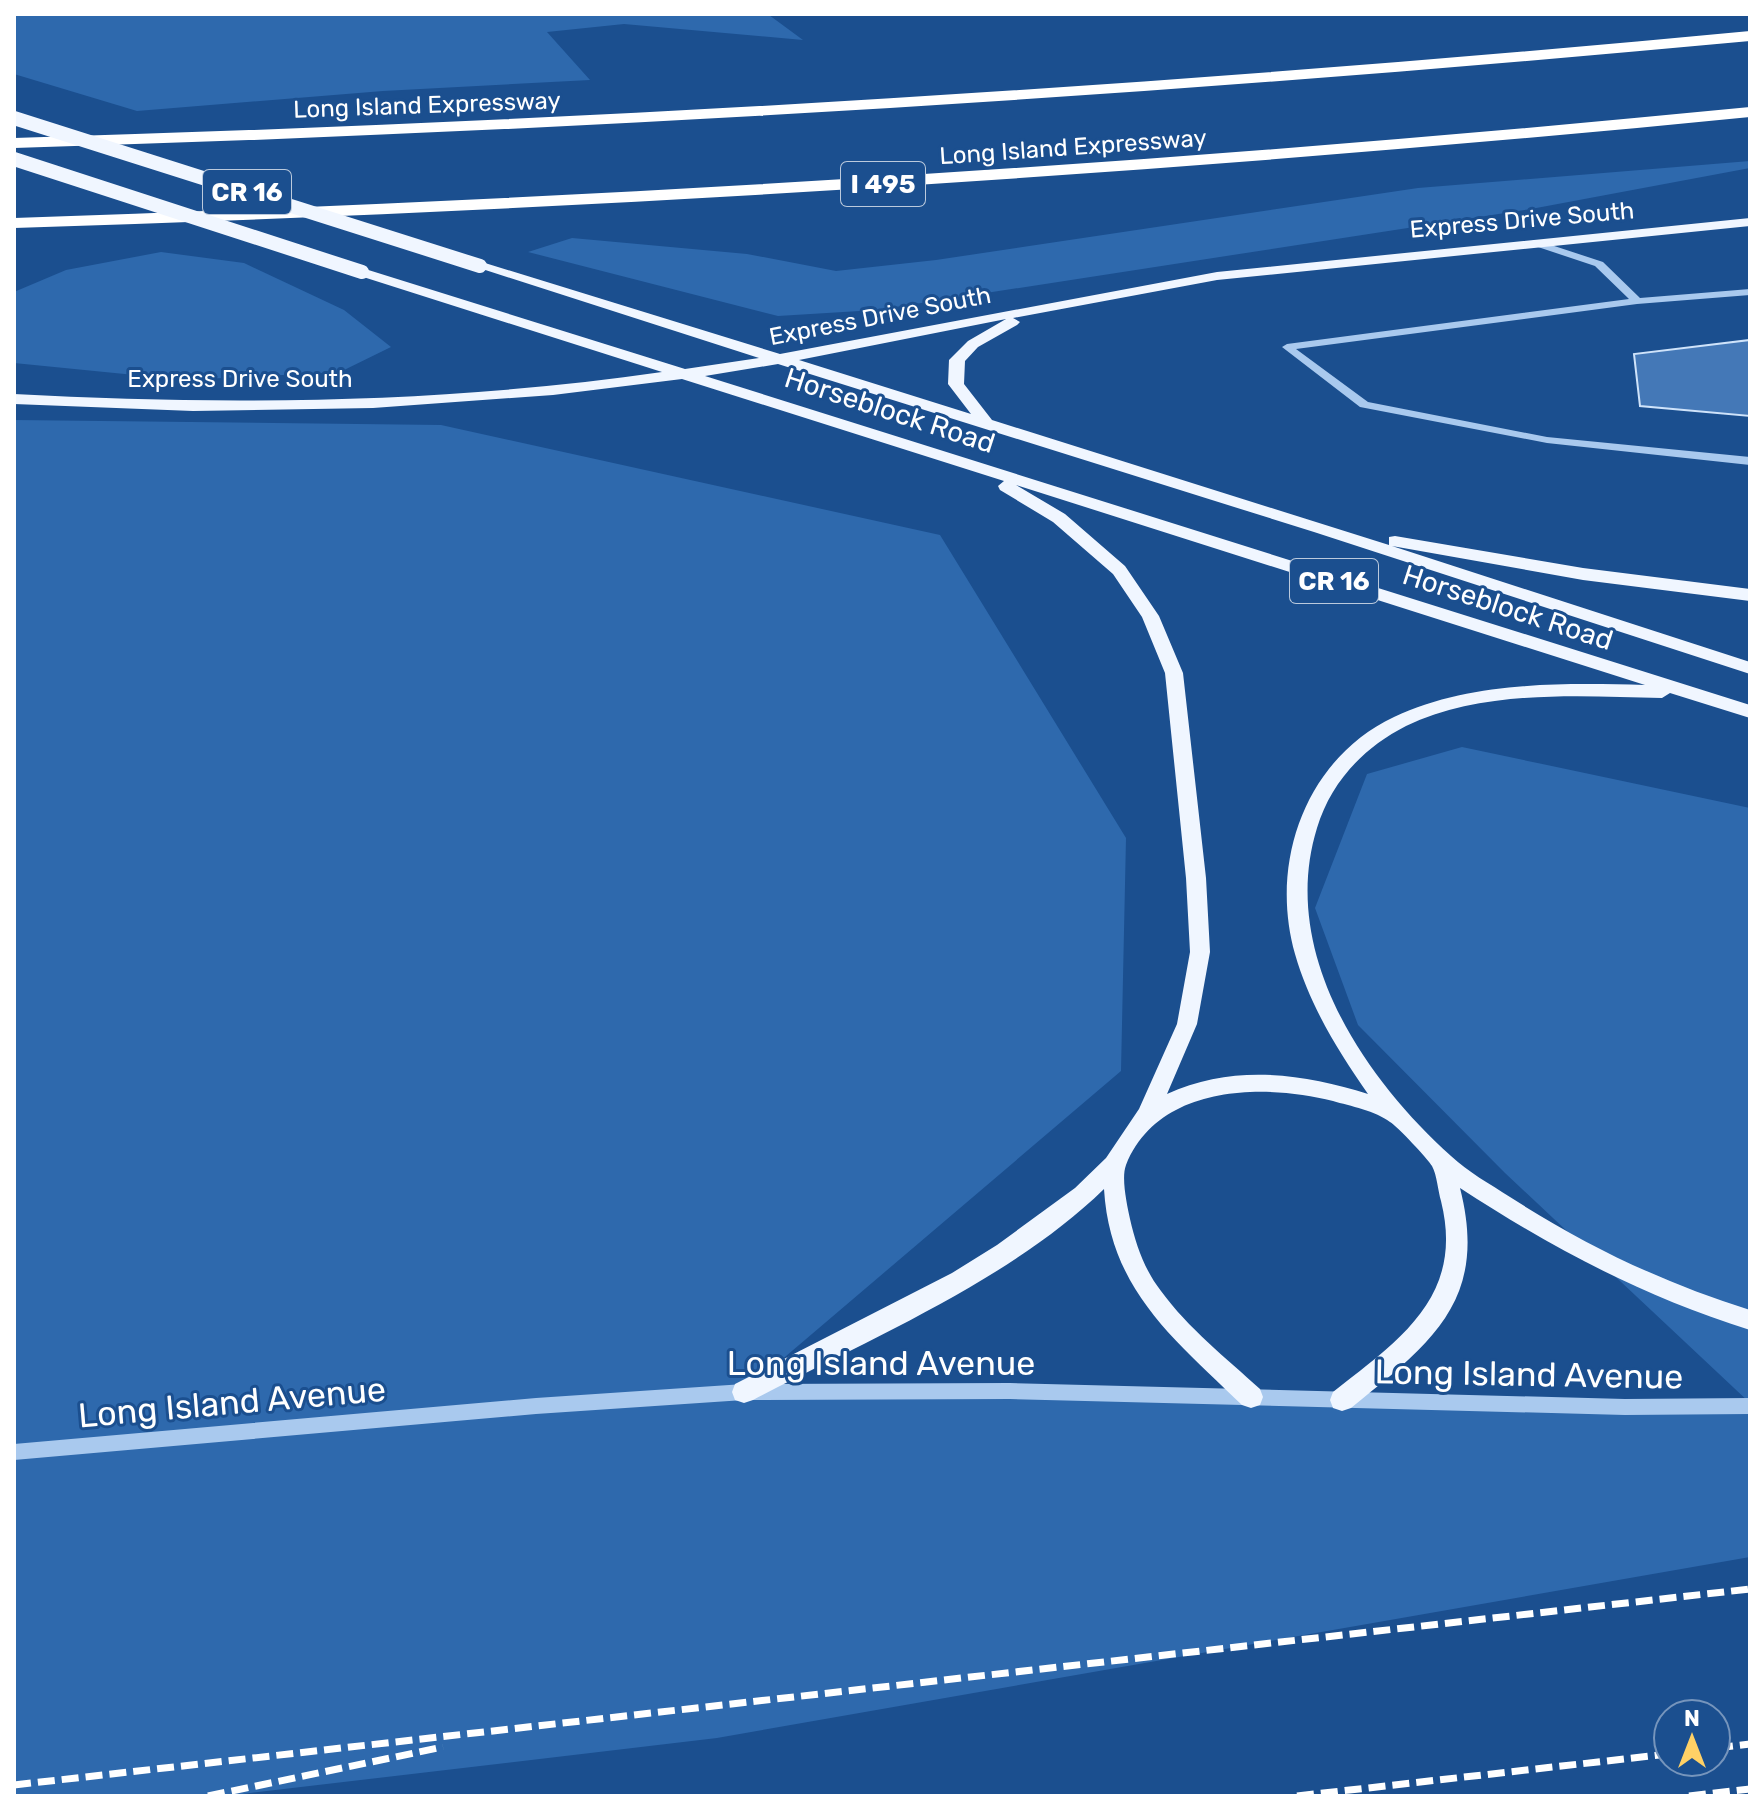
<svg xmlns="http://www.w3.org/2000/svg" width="1764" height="1810" font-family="Rubik,sans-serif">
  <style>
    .green { fill: #2e69ad }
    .building { fill: #4478b7; stroke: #cfe3fa; stroke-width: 2 }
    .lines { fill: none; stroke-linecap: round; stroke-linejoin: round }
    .minor { fill: #a9c9ee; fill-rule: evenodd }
    .major { fill: #f0f6ff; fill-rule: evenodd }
    .highway { fill: #fff; fill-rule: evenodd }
    .rail { stroke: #fff; stroke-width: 7; stroke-dasharray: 17 7; stroke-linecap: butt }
    .major-bridge { stroke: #f0f6ff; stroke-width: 14 }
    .labels { text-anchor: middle; stroke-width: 6; stroke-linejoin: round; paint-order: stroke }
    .far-street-label { font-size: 24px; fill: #fff; stroke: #1b4f8f }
    .shield { fill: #1b4f8f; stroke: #bbcadd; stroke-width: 2 }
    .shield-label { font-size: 26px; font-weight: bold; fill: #fff }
    .street-label { font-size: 28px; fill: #fff; stroke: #1b4f8f }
    .near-street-label { font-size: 34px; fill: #fff; stroke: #1b4f8f }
  </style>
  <rect width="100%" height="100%" fill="#1b4f8f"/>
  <path class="green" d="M14,14H761L769,15L803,40L624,24L547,32L590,80L383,91L137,111L14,74Z
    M1750,161V168L1531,209L876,310L778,316L528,252L572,238L747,254L836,271L936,260L1418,188Z
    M161,252L244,263L344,310L391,347L340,372L185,380L14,363V292L66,270Z
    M14,420L441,425L940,535L1126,838L1121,1071L745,1391L1750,1406V1557L717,1738L225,1796H14Z
    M1462,747L1750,808V1403L1505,1173L1358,1025L1315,908L1367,774Z"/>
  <path class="building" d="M1750,340V416L1640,406L1634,354Z"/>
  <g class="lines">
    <path class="minor" d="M1536,240L1603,262L1640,298L1750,289V295L1637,304L1296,349L1368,402L1547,437L1750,457V465L1547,443L1360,407L1282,347L1287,344L1629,299L1595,266L1532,245V241Z
      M1010,1383L1625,1399L1750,1398V1414L1625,1415L1010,1399L744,1400L536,1414L14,1460V1444L536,1398L744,1384Z"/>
    <path class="major" d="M1750,218V226L1217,280L1013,318L1020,322L1017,325L978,347L965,361L964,384L992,420L1389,545V537L1395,536L1583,568L1750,589V601L1583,580L1392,546L1750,662V674L1314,532L778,364L705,376L1750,705V718L1670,693L1662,698C1579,696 1483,689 1406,726C1363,748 1331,782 1317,828C1279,951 1362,1076 1451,1156C1468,1172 1490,1184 1510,1197C1586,1246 1664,1283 1750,1310V1330C1642,1296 1554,1249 1460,1188C1489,1301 1431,1343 1351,1408L1342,1411L1333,1408L1330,1400L1333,1392C1399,1340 1465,1297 1441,1201C1438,1191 1437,1175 1432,1166C1428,1159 1397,1126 1390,1122C1376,1111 1350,1106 1333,1101C1262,1083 1158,1085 1126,1165C1121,1178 1127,1205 1130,1219C1136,1245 1144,1269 1161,1291C1188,1328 1226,1358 1260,1389L1263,1397L1260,1405L1251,1408L1242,1405C1175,1340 1110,1290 1104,1189C1011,1280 867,1340 753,1400L744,1403L735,1400L732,1392L735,1384L952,1273L997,1245L1075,1188L1106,1158L1139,1109L1177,1024L1190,952L1186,878L1165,673L1142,617L1113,574L1053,522L1000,490L998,486L1004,481L682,379L553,395L373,408L193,411L14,404V394C230,406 447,403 662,372L357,275V269L362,268L685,369L759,358L473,266L475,263H485L780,354L1217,272ZM1006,319L968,341L949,360L948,384L971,414L799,360ZM1016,485L1645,685C1562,683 1471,681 1394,717C1305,759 1269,863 1295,954C1310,1006 1338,1051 1368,1094C1302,1073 1232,1064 1167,1094L1197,1024L1210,952L1206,878L1183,673L1159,616L1125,566L1065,514Z"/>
    <path class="highway" d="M1750,31V41C1172,95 594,131 14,148V138C594,121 1172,86 1750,31Z
      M1750,107V117C1172,174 594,210 14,228V218C594,199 1172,164 1750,107Z"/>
    <path class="rail" d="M1716,1748L1750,1744
      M14,1785L1750,1589
      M208,1796L443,1747
      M1297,1796L1668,1754
      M1689,1796L1750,1789"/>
    <path class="major-bridge" d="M14,118L480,266
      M14,159L362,272"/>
  </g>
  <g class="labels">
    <g class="far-street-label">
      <text transform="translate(427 105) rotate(-2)" y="8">Long Island Expressway</text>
      <text transform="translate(1073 147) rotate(-4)" y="8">Long Island Expressway</text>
      <text transform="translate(1522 220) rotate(-5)" y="8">Express Drive South</text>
      <text transform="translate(880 316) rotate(-11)" y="8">Express Drive South</text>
      <text x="240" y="387">Express Drive South</text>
    </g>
    <g class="shield">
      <rect x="841" y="162" width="84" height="44" rx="6"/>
      <rect x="203" y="170" width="88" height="44" rx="6"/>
      <rect x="1290" y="559" width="88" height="44" rx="6"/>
    </g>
    <g class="shield-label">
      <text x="883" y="193">I 495</text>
      <text x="247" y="201">CR 16</text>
      <text x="1334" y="590">CR 16</text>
    </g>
    <g class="street-label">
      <text transform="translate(890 410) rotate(18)" y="10">Horseblock Road</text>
      <text transform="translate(1508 607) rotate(18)" y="10">Horseblock Road</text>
    </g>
    <g class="near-street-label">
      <text x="881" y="1375">Long Island Avenue</text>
      <text transform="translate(1529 1374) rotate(1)" y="12">Long Island Avenue</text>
      <text transform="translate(232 1402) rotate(-5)" y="12">Long Island Avenue</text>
    </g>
  </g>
  <rect width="1764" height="1810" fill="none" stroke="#ffffff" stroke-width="32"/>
  <g transform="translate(1692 1738)"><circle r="38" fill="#1b4f8f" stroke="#7695bc" stroke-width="2"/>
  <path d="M0-6L14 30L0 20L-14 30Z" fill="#ffd166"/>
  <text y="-12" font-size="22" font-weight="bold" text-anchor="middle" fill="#ffffff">N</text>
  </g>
</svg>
